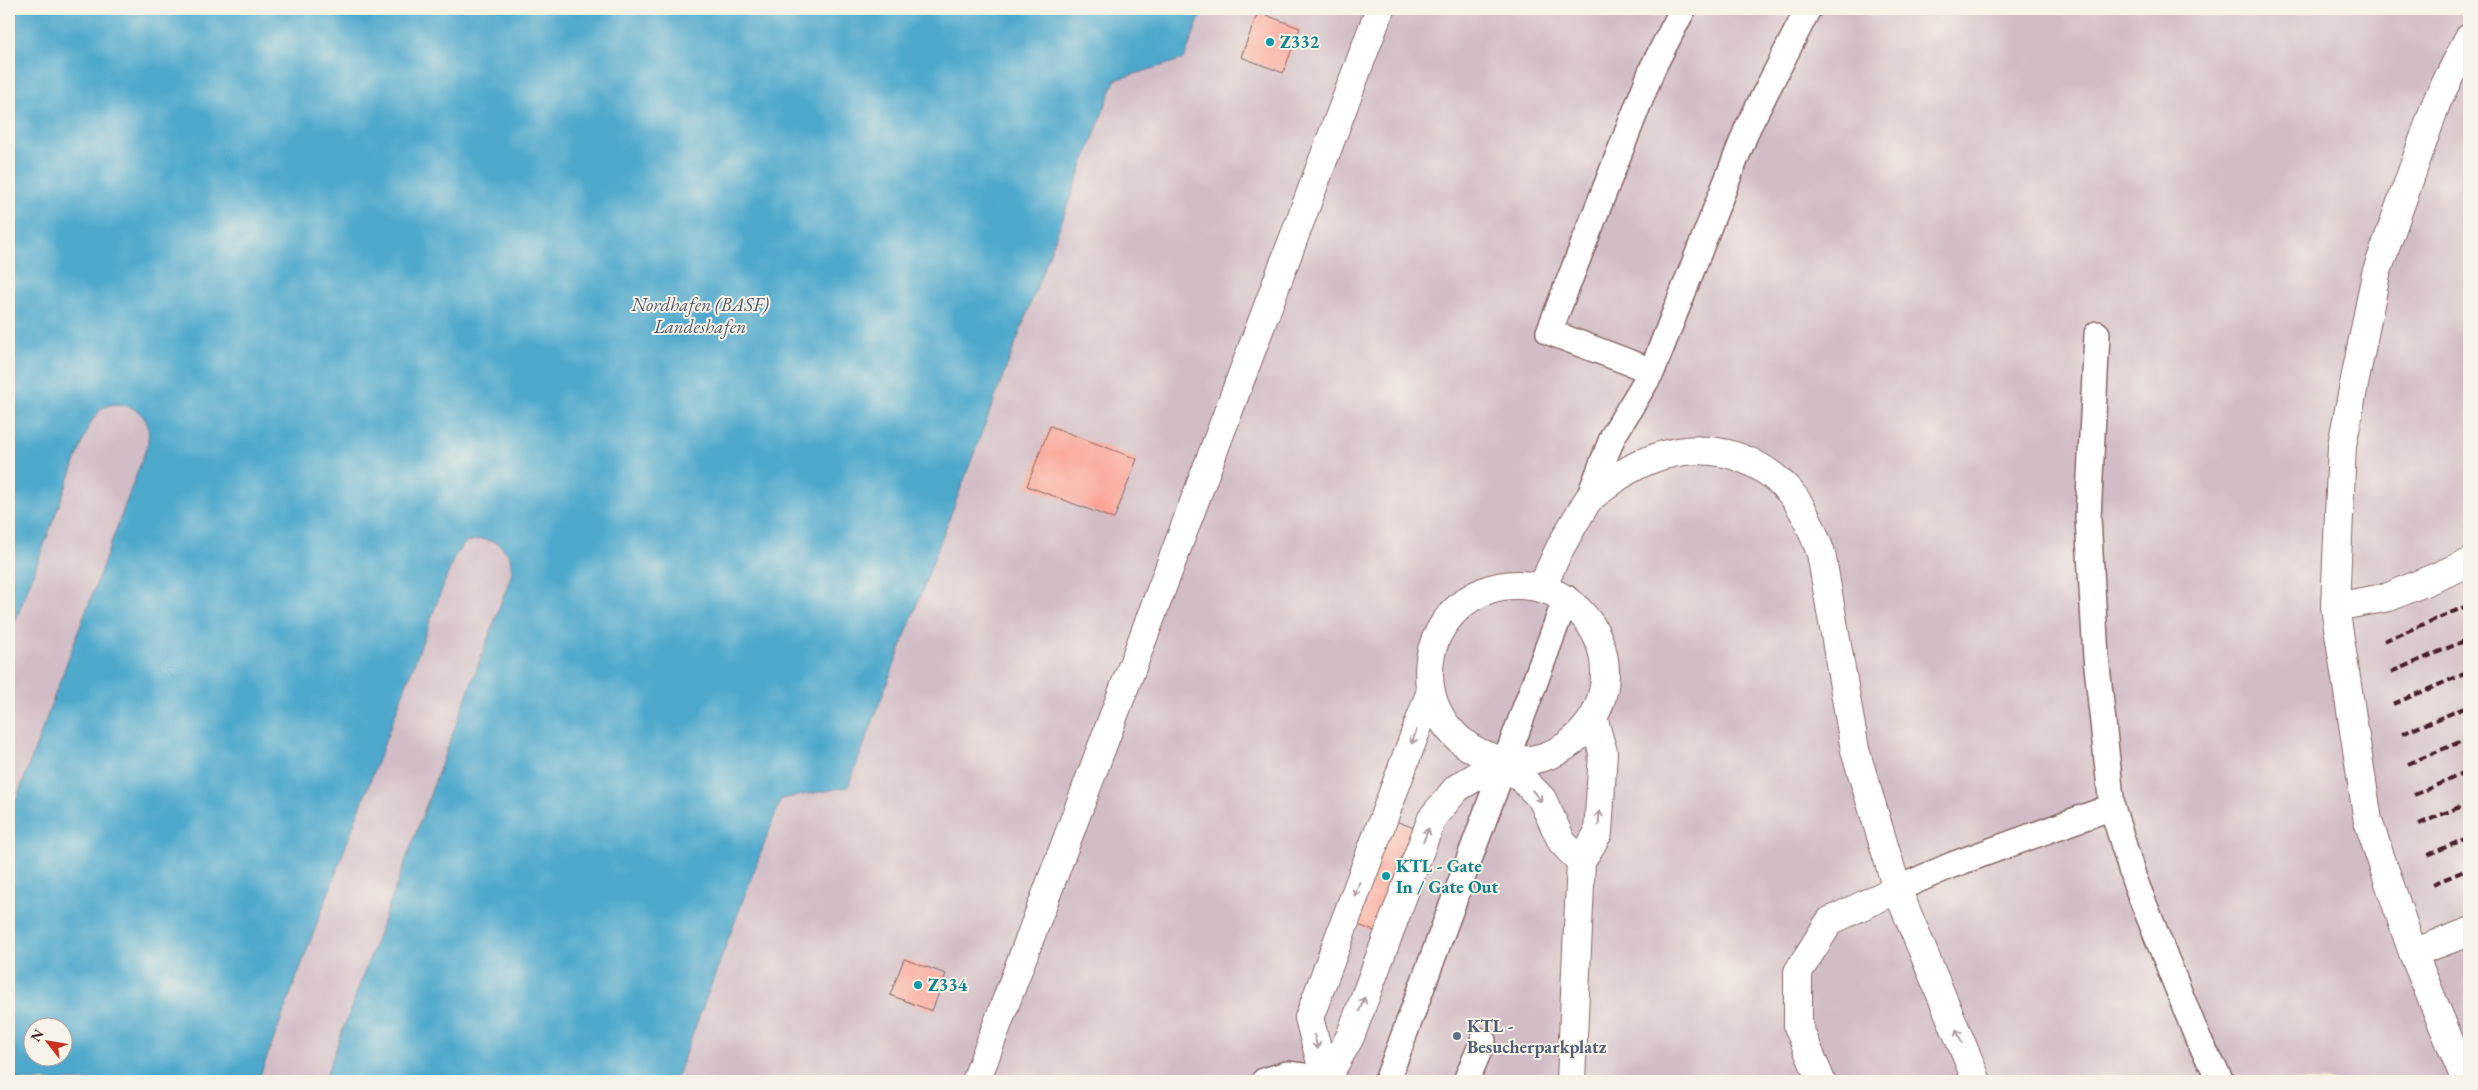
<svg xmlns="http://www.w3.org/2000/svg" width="2478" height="1090" font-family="'EB Garamond',serif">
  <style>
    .industrial { fill: #d2bdc6; fill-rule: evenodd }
    .water { fill: #4ea8cc; stroke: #4c647c; fill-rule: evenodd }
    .building { fill: #fba496 }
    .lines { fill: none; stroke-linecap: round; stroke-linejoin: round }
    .lane-casing { stroke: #866565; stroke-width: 28 }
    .street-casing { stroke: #866565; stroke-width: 30 }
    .lane { stroke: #fff; stroke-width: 25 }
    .street { stroke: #fff; stroke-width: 28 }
    .rail { stroke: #4a1f2b; stroke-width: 4; stroke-dasharray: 8 4; stroke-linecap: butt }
    .oneway { stroke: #ae9aa0 }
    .culture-dot { fill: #0f9aa8; stroke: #f7f3e8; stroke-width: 2 }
    .service-dot { fill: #5c6f8a; stroke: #f7f3e8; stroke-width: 2 }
    .labels { text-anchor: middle; stroke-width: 4; stroke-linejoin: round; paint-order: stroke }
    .culture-label { font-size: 18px; font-weight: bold; fill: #0d838f; stroke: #f7f3e8; text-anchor: start }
    .service-label { font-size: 18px; font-weight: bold; fill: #4e5e75; stroke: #f7f3e8; text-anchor: start }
    .water-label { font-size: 19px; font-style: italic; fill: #4c566b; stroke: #f7f3e8 }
  </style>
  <rect width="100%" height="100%" fill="#f7f3e8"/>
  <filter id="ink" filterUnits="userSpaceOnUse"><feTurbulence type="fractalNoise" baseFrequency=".02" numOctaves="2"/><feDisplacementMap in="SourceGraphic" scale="10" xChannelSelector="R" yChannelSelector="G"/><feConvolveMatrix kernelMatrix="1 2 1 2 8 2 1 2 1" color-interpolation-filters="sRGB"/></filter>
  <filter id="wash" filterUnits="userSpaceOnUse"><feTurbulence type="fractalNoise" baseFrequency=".0096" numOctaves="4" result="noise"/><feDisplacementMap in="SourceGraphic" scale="20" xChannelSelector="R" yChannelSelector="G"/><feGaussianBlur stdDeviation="1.12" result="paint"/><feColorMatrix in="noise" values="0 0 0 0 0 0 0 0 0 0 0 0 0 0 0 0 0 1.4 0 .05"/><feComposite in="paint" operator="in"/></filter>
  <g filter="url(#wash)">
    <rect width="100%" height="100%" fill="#f4e6d1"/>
    <path class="industrial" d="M9,9H2469V1081H9ZM32,1028H62V1058H32Z"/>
    <path class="water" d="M9,9H1203L1184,59L1115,80L848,787L781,799L675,1081H324L512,573L510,556L498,543L482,539L466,542L454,557L258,1081H9V819L148,443C148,438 149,432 148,427C145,409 118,398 103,408C98,412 94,419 90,423L9,638ZM32,1028H62V1058H32Z"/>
    <g id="blocks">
      <path class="building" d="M1258,12L1300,28L1283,73L1241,57Z
        M1050,426L1137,459L1114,519L1027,486Z
        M1380,815L1430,834L1391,937L1341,919Z
        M904,959L946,974L932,1011L890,995Z"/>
    </g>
  </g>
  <g filter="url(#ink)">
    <use href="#blocks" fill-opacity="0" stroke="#866565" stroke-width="1"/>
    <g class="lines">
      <g class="lane-casing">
        <path id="lane" d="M2097,334L2088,518L2096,657L2112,807L2134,879L2198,1039L2221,1081
          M1652,371L1549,332L1653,67L1683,9
          M1588,500L1613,436L1652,371L1748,127L1808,9
          M1897,889L1952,865L2112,807
          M1264,1081L1287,1074L1326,1079
          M1387,1081L1566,598
          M1466,1081L1483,1041"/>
      </g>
      <g class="street-casing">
        <path id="street" d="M1429 673a88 88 0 1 1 176 0a88 88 0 1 1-176 0Z
          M1543,588C1552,561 1562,544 1576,520C1580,514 1584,506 1588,500C1593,495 1600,490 1606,486C1662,439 1739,436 1790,492C1805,509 1813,533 1821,553L1855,750L1897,889L1977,1081
          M2335,607L2389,597L2469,563
          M2413,953L2469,932
          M1326,1079L1350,1037L1432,818L1457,788L1504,760L1542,799L1562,842L1581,862
          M976,1081L1380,9
          M1326,1081L1309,1018L1431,691
          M1571,1081L1581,862L1598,833L1603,752L1593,718
          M1821,1081L1798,1026V972L1830,921L1897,889
          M2466,1081L2413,953L2368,821L2335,607L2342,445L2376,274L2437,101L2469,37"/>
      </g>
      <use href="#lane" class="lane"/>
      <use href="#street" class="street"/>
      <path class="rail" d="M2384,641L2469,605
        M2391,672L2469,639
        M2393,704L2469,672
        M2402,734L2469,706
        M2408,764L2469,738
        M2414,795L2469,771
        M2419,824L2469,803
        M2428,855L2469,837
        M2433,884L2469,869"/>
    </g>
    <defs><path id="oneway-shaft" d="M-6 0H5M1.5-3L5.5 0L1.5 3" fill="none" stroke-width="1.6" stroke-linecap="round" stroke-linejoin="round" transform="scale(1.25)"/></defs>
    <g class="oneway">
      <use href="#oneway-shaft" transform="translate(1414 737) rotate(110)"/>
      <use href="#oneway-shaft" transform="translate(1537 796) rotate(50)"/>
      <use href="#oneway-shaft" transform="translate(1599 818) rotate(-87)"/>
      <use href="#oneway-shaft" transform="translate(1426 835) rotate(-69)"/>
      <use href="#oneway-shaft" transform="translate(1357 889) rotate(110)"/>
      <use href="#oneway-shaft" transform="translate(1362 1004) rotate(-69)"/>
      <use href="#oneway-shaft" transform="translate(1959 1036) rotate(-113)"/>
      <use href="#oneway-shaft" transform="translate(1316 1042) rotate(75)"/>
    </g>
  </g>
  <g class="culture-dot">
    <circle cx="1270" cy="42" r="5"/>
    <circle cx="1386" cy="876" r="5"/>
    <circle cx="918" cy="985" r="5"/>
  </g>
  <circle class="service-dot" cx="1457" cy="1036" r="5"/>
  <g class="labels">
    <g class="culture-label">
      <text x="1280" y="48">Z332</text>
      <text x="1396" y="872">KTL - Gate<tspan x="1396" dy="21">In / Gate Out</tspan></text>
      <text x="928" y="991">Z334</text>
    </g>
    <g class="service-label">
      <text x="1467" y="1032">KTL -<tspan x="1467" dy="21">Besucherparkplatz</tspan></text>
    </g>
    <g class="water-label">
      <text x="700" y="311">Nordhafen (BASF)<tspan x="700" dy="22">Landeshafen</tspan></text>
    </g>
  </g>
  <rect width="2478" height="1090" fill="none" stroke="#f7f3e8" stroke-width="30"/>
  <g transform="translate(48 1042) rotate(301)"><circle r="24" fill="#f7f3e8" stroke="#b29e9c"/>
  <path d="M0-4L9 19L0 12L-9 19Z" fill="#c8321e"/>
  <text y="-8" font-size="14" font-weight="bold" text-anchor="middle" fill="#4a1f2b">N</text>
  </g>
</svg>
